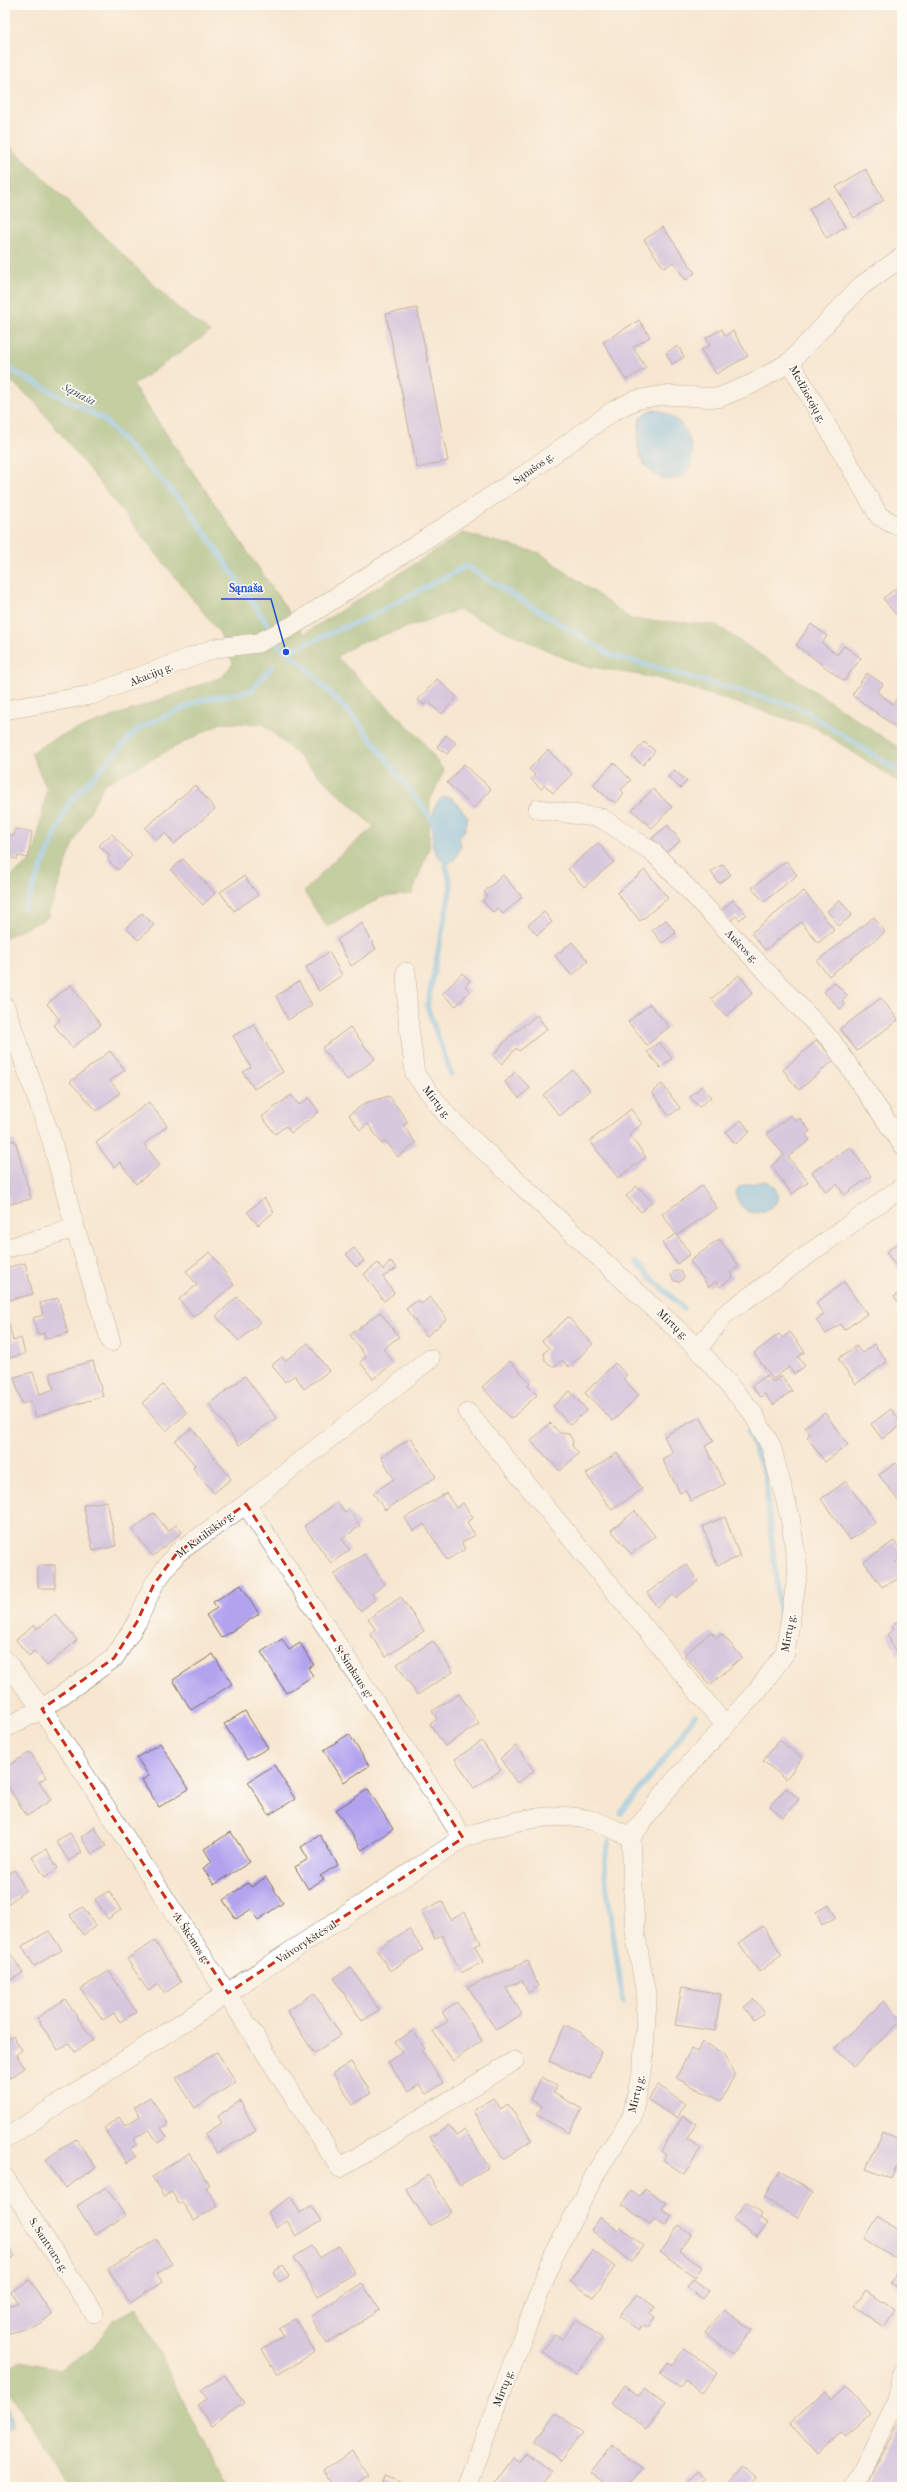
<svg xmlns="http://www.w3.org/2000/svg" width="907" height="2492" font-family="'IM FELL French Canon',serif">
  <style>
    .forest { fill: #84af66; stroke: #606c42 }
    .water { fill: #71bdea; stroke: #567484 }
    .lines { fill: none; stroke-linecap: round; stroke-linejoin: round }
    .stream { stroke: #71bdea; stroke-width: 5.5 }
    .building { fill: #b2a3ee }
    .minor-casing { stroke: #7d6c5d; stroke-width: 20 }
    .minor { stroke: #fff; stroke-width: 19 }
    .marked { fill: none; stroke: #c8321e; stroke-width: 3; stroke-dasharray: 8 5; stroke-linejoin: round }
    .labels { text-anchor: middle; stroke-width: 3; stroke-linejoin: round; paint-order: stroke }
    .street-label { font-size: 11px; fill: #3b2a1e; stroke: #fdfcf7 }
    .water-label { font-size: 12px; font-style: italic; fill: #4e5d65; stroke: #fdfcf7 }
    .leader { fill: none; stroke: #1d4ed8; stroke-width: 1.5 }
    .callout-dot { fill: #1d4ed8; stroke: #fdfcf7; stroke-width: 1.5 }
    .callout-label { font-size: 12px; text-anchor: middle; font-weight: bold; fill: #1d4ed8; stroke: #fdfcf7; stroke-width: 3; stroke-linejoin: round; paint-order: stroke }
  </style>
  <rect width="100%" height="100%" fill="#fdfcf7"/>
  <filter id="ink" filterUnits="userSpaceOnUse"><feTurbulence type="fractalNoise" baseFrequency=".025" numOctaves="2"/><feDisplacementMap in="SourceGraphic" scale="8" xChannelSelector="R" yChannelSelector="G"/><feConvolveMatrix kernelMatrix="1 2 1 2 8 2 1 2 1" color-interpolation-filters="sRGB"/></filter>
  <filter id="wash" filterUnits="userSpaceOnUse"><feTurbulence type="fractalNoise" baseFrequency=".012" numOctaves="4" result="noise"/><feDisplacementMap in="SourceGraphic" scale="16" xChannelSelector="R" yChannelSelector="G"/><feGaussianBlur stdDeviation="0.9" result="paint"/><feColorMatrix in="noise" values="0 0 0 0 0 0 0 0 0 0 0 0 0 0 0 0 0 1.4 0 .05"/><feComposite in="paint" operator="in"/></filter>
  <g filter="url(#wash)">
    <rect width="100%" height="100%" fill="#f7e7d1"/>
    <path class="forest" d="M5,141L177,307L210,332L133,385L304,634L463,533L540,553L631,619L716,625L902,750V784L816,728L657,678L580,665L459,610L359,643L337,657L420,738L444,771L430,801L429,848L412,894L382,897L327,927L304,892L336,858L374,827L264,724L221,723L104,784L73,844L47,918L5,938V881L33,859L47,789L31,753L57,737L222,677L233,663L219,632L35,402L5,376Z
      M136,2308L228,2487H69L5,2384V2370L21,2361L61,2369L94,2347L112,2321Z"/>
    <path class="water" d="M656,410C678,415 690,431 692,453C692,459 692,466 688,471C670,490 644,473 639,452C636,443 639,428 640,418L649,411Z
      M443,797H451L468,817L465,830L459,838L461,845L456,858L447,865C441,860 436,855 433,847C431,842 434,836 433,831C432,818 431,806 443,797Z
      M765,1181C774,1185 779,1191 777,1202C761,1218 741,1217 735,1192L740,1186Z
      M5,2397L12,2418V2427L5,2432Z"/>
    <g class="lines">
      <path class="stream" d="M5,363L15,372L103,419L188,508L267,624
        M278,644L303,665L358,722L431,818L433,825
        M286,652L369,617L466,566L611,655L800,708L902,773
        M444,858L451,886L427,1006L451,1074
        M24,909L69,803L138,729L201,700L251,691L273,666
        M636,1263L683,1308
        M748,1432L765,1475L781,1628
        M621,1813L665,1758L695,1715
        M609,1841L605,1859V1876L623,2002"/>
    </g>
    <g id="blocks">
      <path class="building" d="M866,169L884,200L854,218L836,187Z
        M828,197L846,226L827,238L809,209Z
        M663,227L695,273L686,280L673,262L664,268L644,240Z
        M417,308L448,461L417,468L386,314Z
        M639,320L650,337L633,347L646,368L626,380L603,342Z
        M722,329L725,336L733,331L748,356L716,374L701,350L710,345L706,338Z
        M678,346L684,357L672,364L666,353Z
        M902,584V609L895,614L883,598Z
        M811,624L827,636L822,643L837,655L844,646L861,658L844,681L796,645Z
        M867,673L883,684L877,692L893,704L899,695L902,697L900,730L852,695Z
        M437,679L457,697L442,714L427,701L424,705L418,700Z
        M446,735L456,743L447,754L437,747Z
        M644,742L655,751L643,765L632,756Z
        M548,750L572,774L553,793L545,785L541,789L531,779L535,775L529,769Z
        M614,763L631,780L621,790L624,794L616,803L613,800L611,801L593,785Z
        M464,764L491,789L474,808L447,783Z
        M674,770L687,781L680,788L668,777Z
        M195,785L215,809L174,844L165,833L156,840L145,828Z
        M653,789L672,807L652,828L632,810Z
        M668,825L680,841L665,853L652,838Z
        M15,829L32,832L28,858L18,856L17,859L5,857L7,835L14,836Z
        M112,834L132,856L118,870L107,859L110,856L99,845Z
        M598,843L614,862L584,887L568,869Z
        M183,859L215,893L203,905L171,870Z
        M786,861L797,875L764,902L752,888Z
        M723,864L731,875L719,883L711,872Z
        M645,870L668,898L640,921L617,893Z
        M503,875L522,897L503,914L497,908L493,912L482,900L487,896L484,892Z
        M244,876L258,895L234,911L220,892Z
        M804,891L834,930L818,943L801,922L765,950L751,933Z
        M733,900L746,914L740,920L736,916L730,921L721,911Z
        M840,900L852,915L839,926L827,911Z
        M544,912L552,922L537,935L528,925Z
        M142,913L154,925L138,940L126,928Z
        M874,917L885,932L829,976L817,961Z
        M666,920L676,933L662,943L652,930Z
        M362,923L376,949L351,966L337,940Z
        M572,942L588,961L572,976L555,956Z
        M329,952L342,975L319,991L306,967Z
        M462,973L470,981L465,986L470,991L456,1006L442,994Z
        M739,975L753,993L726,1016L711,999Z
        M299,981L312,1005L288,1020L276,996Z
        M834,982L848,996L842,1001L845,1005L840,1009L824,992Z
        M71,985L101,1025L72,1048L54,1025L60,1020L47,1004Z
        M881,998L898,1020L857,1051L840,1029Z
        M650,1004L669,1027L647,1045L628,1022Z
        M537,1015L547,1029L519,1051L516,1048L502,1064L493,1056L508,1038Z
        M254,1024L283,1072L254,1089L243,1072L251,1067L233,1036Z
        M350,1027L375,1059L347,1080L322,1048Z
        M817,1040L834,1060L799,1090L783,1070Z
        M659,1042L672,1058L661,1068L647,1052Z
        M110,1051L125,1070L110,1081L120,1093L97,1111L70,1082Z
        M573,1070L590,1090L560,1116L543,1095Z
        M515,1072L530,1088L519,1098L505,1082Z
        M662,1084L680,1108L669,1116L652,1092Z
        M702,1086L711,1097L699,1107L690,1097Z
        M291,1095L299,1105L309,1098L319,1112L291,1133L286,1126L275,1134L262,1117Z
        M389,1096L408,1122L403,1125L416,1143L398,1157L386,1141L382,1144L368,1124L360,1130L349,1115L365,1103Z
        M149,1102L167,1126L144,1144L160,1165L136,1184L120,1162L114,1167L96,1143Z
        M631,1109L642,1124L629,1134L646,1157L618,1178L590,1141Z
        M791,1115L796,1121L800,1118L810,1131L806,1135L810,1140L788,1157L808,1182L792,1194L771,1166L784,1155L767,1134Z
        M741,1120L750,1132L735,1144L726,1132Z
        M15,1140L31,1199L10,1204L5,1186V1143Z
        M850,1147L871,1176L844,1195L837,1184L826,1192L812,1172Z
        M637,1186L652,1202L641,1212L626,1196Z
        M702,1186L717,1208L677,1235L690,1254L677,1264L662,1243L676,1234L662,1214Z
        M264,1198L274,1212L258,1225L247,1212Z
        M719,1239L739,1266L730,1273L733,1277L720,1287L716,1281L709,1287L690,1261Z
        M902,1240V1275L886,1252Z
        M354,1248L364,1261L356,1267L346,1254Z
        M210,1252L234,1285L193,1317L179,1299L197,1285L186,1271Z
        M391,1261L397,1268L383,1277L394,1293L384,1301L364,1274L378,1263L383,1270Z
        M25,1263L33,1294L5,1301V1268Z
        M675,1271H681L684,1277L680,1282L674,1281L671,1275Z
        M844,1282L867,1314L844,1330L840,1324L826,1334L816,1320L824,1315L816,1303Z
        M902,1291V1308L894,1297Z
        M237,1297L260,1322L239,1341L216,1316Z
        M430,1297L447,1319L427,1336L406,1309L418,1300L421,1304Z
        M58,1298L68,1333L45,1339L44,1333L38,1335L33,1318L43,1315L40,1303Z
        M380,1312L399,1337L383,1349L394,1363L373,1379L360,1362L366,1357L350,1335Z
        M568,1317L593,1344L569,1367L562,1360L556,1366H550L545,1360L544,1353L549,1348L542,1341Z
        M5,1324H9L13,1341L21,1338L25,1354L5,1359Z
        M790,1332L805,1352L798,1357L805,1366L794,1374L789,1367L773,1379L754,1353L779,1334L782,1338Z
        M308,1343L329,1371L304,1389L295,1375L285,1382L272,1365L282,1357L285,1361Z
        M874,1344L887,1362L856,1384L838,1359L856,1346L862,1353Z
        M93,1361L103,1396L36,1417L31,1401L22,1404L14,1377L33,1372L40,1394L54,1389L50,1373Z
        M510,1361L530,1383L528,1386L537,1395L511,1419L482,1387Z
        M615,1363L627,1375L623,1379L639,1395L613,1421L585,1393Z
        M767,1375L773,1382L782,1376L792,1391L773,1405L765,1394L760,1397L752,1386Z
        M245,1376L276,1418L239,1445L209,1404Z
        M163,1385L187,1413L166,1431L142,1403Z
        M570,1391L587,1410L570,1425L553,1406Z
        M891,1409L902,1424L882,1439L871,1424Z
        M825,1413L848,1445L825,1462L807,1437L810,1434L805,1427Z
        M700,1417L714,1441L705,1446L725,1484L691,1501L685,1490L680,1493L662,1459L673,1453L664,1436Z
        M550,1423L560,1433L569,1434L573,1441L572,1446L579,1453L560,1471L531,1441Z
        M192,1428L231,1479L214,1493L193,1468L195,1465L175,1441Z
        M411,1438L436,1477L385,1510L373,1493L394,1479L381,1457Z
        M617,1453L642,1489L612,1510L586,1474Z
        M896,1463L902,1471V1502L900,1503L879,1475Z
        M846,1481L875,1523L850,1540L821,1499Z
        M446,1493L456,1508L463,1503L473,1518L467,1522L475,1535L462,1543L465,1549L447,1560L424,1524L413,1531L405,1518Z
        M107,1501L116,1546L93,1551L83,1505Z
        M338,1502L345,1513L349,1510L360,1526L342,1539L350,1550L331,1563L304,1526Z
        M635,1511L655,1536L631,1554L611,1530Z
        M154,1513L168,1531L176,1525L182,1532L153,1556L132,1530Z
        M725,1517L740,1557L717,1565L703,1526Z
        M894,1541L902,1553V1557L896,1562L902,1571V1577L882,1587L864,1562Z
        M364,1554L385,1584L372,1594L376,1599L360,1611L334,1575Z
        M686,1564L698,1581L676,1598L673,1595L657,1607L647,1593Z
        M38,1565H55V1588H38Z
        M241,1585L259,1614L221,1638L206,1615L217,1608L213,1602Z
        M401,1597L424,1631L386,1657L370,1634L376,1630L368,1619Z
        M55,1614L77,1640L47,1666L34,1651L29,1656L16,1640L34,1625L37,1629Z
        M902,1620V1654L897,1656L887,1634L894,1630L892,1625Z
        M711,1632L717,1638L722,1634L742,1657L710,1685L684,1655Z
        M282,1639L289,1650L300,1643L314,1665L308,1668L313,1676L286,1693L261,1652Z
        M433,1641L453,1672L417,1695L397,1664Z
        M213,1654L232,1684L191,1710L173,1680Z
        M459,1694L479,1724L445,1746L430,1724L437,1719L432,1711Z
        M245,1711L268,1748L247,1760L224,1724Z
        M349,1734L369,1766L344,1782L324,1750Z
        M779,1740L802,1758L786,1779L763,1761Z
        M482,1741L501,1770L474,1788L455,1759Z
        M160,1743L189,1789L159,1807L142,1780L149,1776L137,1758Z
        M516,1746L534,1771L517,1783L500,1758Z
        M30,1752L46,1777L39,1782L51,1800L27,1816L5,1782V1768Z
        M274,1765L295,1799L269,1815L248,1782Z
        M786,1788L799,1799L783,1817L770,1806Z
        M368,1789L393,1829L362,1850L336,1810Z
        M95,1828L106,1846L92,1854L81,1837Z
        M231,1832L250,1862L214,1885L203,1868L212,1862L204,1849Z
        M70,1833L82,1852L69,1861L56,1841Z
        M320,1835L338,1865L320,1876L324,1879L308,1889L295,1867L308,1859L301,1847Z
        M46,1849L58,1868L45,1877L32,1857Z
        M14,1870L26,1890L5,1906V1876Z
        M266,1877L283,1903L258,1920L251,1909L236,1919L223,1900L248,1883L251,1887Z
        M109,1891L121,1910L108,1919L95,1899Z
        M442,1901L451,1920L465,1912L481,1943L475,1946L483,1962L461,1973L442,1935L435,1939L421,1911Z
        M829,1905L836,1917L822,1925L816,1912Z
        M83,1907L96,1926L83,1935L70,1915Z
        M763,1926L782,1955L759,1972L739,1943Z
        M409,1929L423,1950L390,1971L377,1950Z
        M49,1931L62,1950L34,1966L22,1946Z
        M155,1941L181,1982L165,1993L159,1984L148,1991L127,1959Z
        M10,1953L23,1973L9,1981L5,1974V1956Z
        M528,1961L538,1986L528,1993L522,1980L506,1988L522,2014L496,2030L468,1987Z
        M351,1967L379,2010L362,2021L334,1978Z
        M109,1971L136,2012L120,2022L114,2013L103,2020L81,1989Z
        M682,1987L721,1994L715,2031L675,2025Z
        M314,1993L341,2035L314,2053L287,2011Z
        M65,1999L93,2040L75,2052L69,2043L58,2050L37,2018Z
        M754,1999L764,2012L754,2020L744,2007Z
        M884,2001L902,2020L853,2067L835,2048Z
        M457,2002L482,2041L453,2061L433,2031L448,2021L442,2012Z
        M565,2025L580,2032L601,2052L590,2079L549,2061Z
        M413,2031L425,2049L422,2051L443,2083L426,2094L419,2085L408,2092L388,2062L402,2052L395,2042Z
        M13,2036L22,2050L16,2055L25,2068L5,2081V2042Z
        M702,2042L724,2053L735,2074L721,2101L676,2078L691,2049L697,2052Z
        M217,2052L236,2082L195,2108L176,2078Z
        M351,2062L371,2093L353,2105L333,2073Z
        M542,2077L557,2086L553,2093L582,2109L569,2133L537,2115L542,2106L530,2099Z
        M658,2085L685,2103L676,2118L648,2100Z
        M150,2097L168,2124L161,2128L167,2137L158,2143L149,2129L134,2139L137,2144L130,2149L136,2157L127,2163L104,2128L119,2117L125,2126L140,2116L134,2107Z
        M493,2098L500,2109L508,2104L532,2140L503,2159L473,2111Z
        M240,2101L256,2131L217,2153L205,2134L222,2123L218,2116Z
        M683,2116L696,2124L687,2139L701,2148L684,2174L663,2160L666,2155L661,2151Z
        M449,2125L456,2136L465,2130L489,2167L460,2185L430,2137Z
        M882,2131L902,2140V2155L892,2179L866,2169Z
        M76,2139L96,2168L65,2188L46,2159Z
        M189,2153L209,2185L206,2187L218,2206L194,2221L182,2202L179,2204L172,2192L164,2196L152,2177Z
        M780,2171L813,2192L797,2218L764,2197Z
        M428,2175L452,2212L430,2226L406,2189Z
        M106,2187L125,2216L95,2235L77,2206Z
        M645,2188L666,2203L662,2209L672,2216L666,2226L655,2218L650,2224L622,2205L631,2191L639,2196Z
        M291,2197L300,2213L311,2206L321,2221L296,2236L287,2221L276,2228L267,2212Z
        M746,2202L762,2214L760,2218L767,2223L757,2237L733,2219Z
        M601,2217L618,2231L621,2227L644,2246L632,2262L591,2230Z
        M878,2217L902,2233V2244L893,2257L864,2238Z
        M679,2225L691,2234L679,2251L702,2267L695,2277L660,2252Z
        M157,2240L172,2264L157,2274L162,2282L130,2303L108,2269Z
        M5,2242L15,2256L5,2263Z
        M312,2246L320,2258L339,2246L355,2273L318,2296L294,2257Z
        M592,2250L615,2267L593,2297L570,2281Z
        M282,2266L289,2276L279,2282L273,2272Z
        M902,2266V2291L891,2283Z
        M693,2279L709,2291L703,2299L687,2287Z
        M30,2280L52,2315L34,2327L5,2334V2306L18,2303L11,2292Z
        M362,2283L380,2310L327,2344L310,2317Z
        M866,2290L895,2310L884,2327L854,2307Z
        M637,2294L655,2307L650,2314L655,2318L647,2328L642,2325L638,2331L619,2316Z
        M724,2309L752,2330L733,2354L705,2333Z
        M295,2319L315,2352L277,2375L262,2349L284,2336L279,2328Z
        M576,2319L602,2338L576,2375L542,2351L555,2334L562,2339Z
        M685,2348L717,2373L702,2393L685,2380L679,2388L660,2373L668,2362L672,2365Z
        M225,2375L244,2403L211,2426L198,2405L207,2399L201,2391Z
        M625,2385L639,2396L644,2389L665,2405L646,2429L612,2403Z
        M847,2386L871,2414L846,2436L842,2432L817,2454L790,2423L826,2391L832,2399Z
        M557,2413L582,2433L560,2461L535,2441Z
        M902,2420V2487H865Z
        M612,2445L642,2468L627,2487H610L591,2473Z
        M352,2451L368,2475L351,2487H334L323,2471Z
        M526,2452L552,2472L541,2487H493L514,2458L519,2462Z
        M744,2467L756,2478L748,2487H726Z
        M699,2470L705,2478L694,2487H690L685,2482Z
        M384,2476L414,2487H381Z"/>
    </g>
  </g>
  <g filter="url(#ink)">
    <use href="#blocks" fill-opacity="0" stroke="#7d6c5d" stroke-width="1"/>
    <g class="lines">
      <g class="minor-casing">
        <path id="minor" d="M790,362L879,516L893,524L902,525
          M5,710L91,695L216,648L258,643L292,626L524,475L613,411L635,400L664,395L718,398L752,384L790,362L861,286L902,257
          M538,809L601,818L653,852L831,1040L902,1144
          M406,972L408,1019L415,1074L449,1118L698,1349L752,1412L771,1446L790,1517L798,1571L785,1653L757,1691L669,1787L631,1837L635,1932L647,2000L643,2065L632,2117L598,2169L553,2257L466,2487
          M5,1007L51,1138L75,1228L111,1342
          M5,1249L75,1228
          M698,1349L724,1315L902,1187
          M468,1413L725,1725
          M246,1504L463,1838
          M5,1660L42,1709L340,2168L514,2061
          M5,1728L42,1709L114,1658L137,1622L154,1584L177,1553L246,1504L430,1359
          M5,2139L463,1838C503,1823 552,1809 594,1821C607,1825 619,1832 631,1837
          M5,2178L94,2313
          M854,2487L897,2402L902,2375"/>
      </g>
      <use href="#minor" class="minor"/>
    </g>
  </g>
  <path d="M0 0H907V2492H0ZM246,1504L463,1838L228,1993L42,1709L114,1658L137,1622L154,1584L177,1553Z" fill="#f7e7d1" fill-opacity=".55" fill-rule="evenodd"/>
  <path class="marked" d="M246,1504L463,1838L228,1993L42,1709L114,1658L137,1622L154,1584L177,1553Z"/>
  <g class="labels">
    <g class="street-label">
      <text transform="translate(808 394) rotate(61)" y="4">Medžiotojų g.</text>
      <text transform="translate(533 468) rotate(-35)" y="4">Sąnašos g.</text>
      <text transform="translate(151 674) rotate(-22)" y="4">Akacijų g.</text>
      <text transform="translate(742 946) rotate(46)" y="4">Aušros g.</text>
      <text transform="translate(437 1102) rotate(52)" y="4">Mirtų g.</text>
      <text transform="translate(673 1324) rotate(44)" y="4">Mirtų g.</text>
      <text transform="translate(205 1534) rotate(-37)" y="4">M. Katiliškio g.</text>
      <text transform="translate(788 1633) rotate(-79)" y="4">Mirtų g.</text>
      <text transform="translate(354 1671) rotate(57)" y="4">S. Šimkaus g.</text>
      <text transform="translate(192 1938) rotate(57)" y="4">A. Škėmos g.</text>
      <text transform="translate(307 1941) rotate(-33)" y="4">Vaivorykštės al.</text>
      <text transform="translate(636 2094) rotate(-76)" y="4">Mirtų g.</text>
      <text transform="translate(49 2245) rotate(57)" y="4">S. Santvaro g.</text>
      <text transform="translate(503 2388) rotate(-69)" y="4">Mirtų g.</text>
    </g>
    <g class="water-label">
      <text transform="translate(79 394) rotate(28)" y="4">Sąnaša</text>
    </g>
  </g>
  <path class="leader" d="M286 652L271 599H221"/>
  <circle class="callout-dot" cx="286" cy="652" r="4"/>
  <g class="callout-label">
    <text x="246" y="592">Sąnaša</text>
  </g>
  <rect width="907" height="2492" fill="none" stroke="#fdfcf7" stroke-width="20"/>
</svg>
